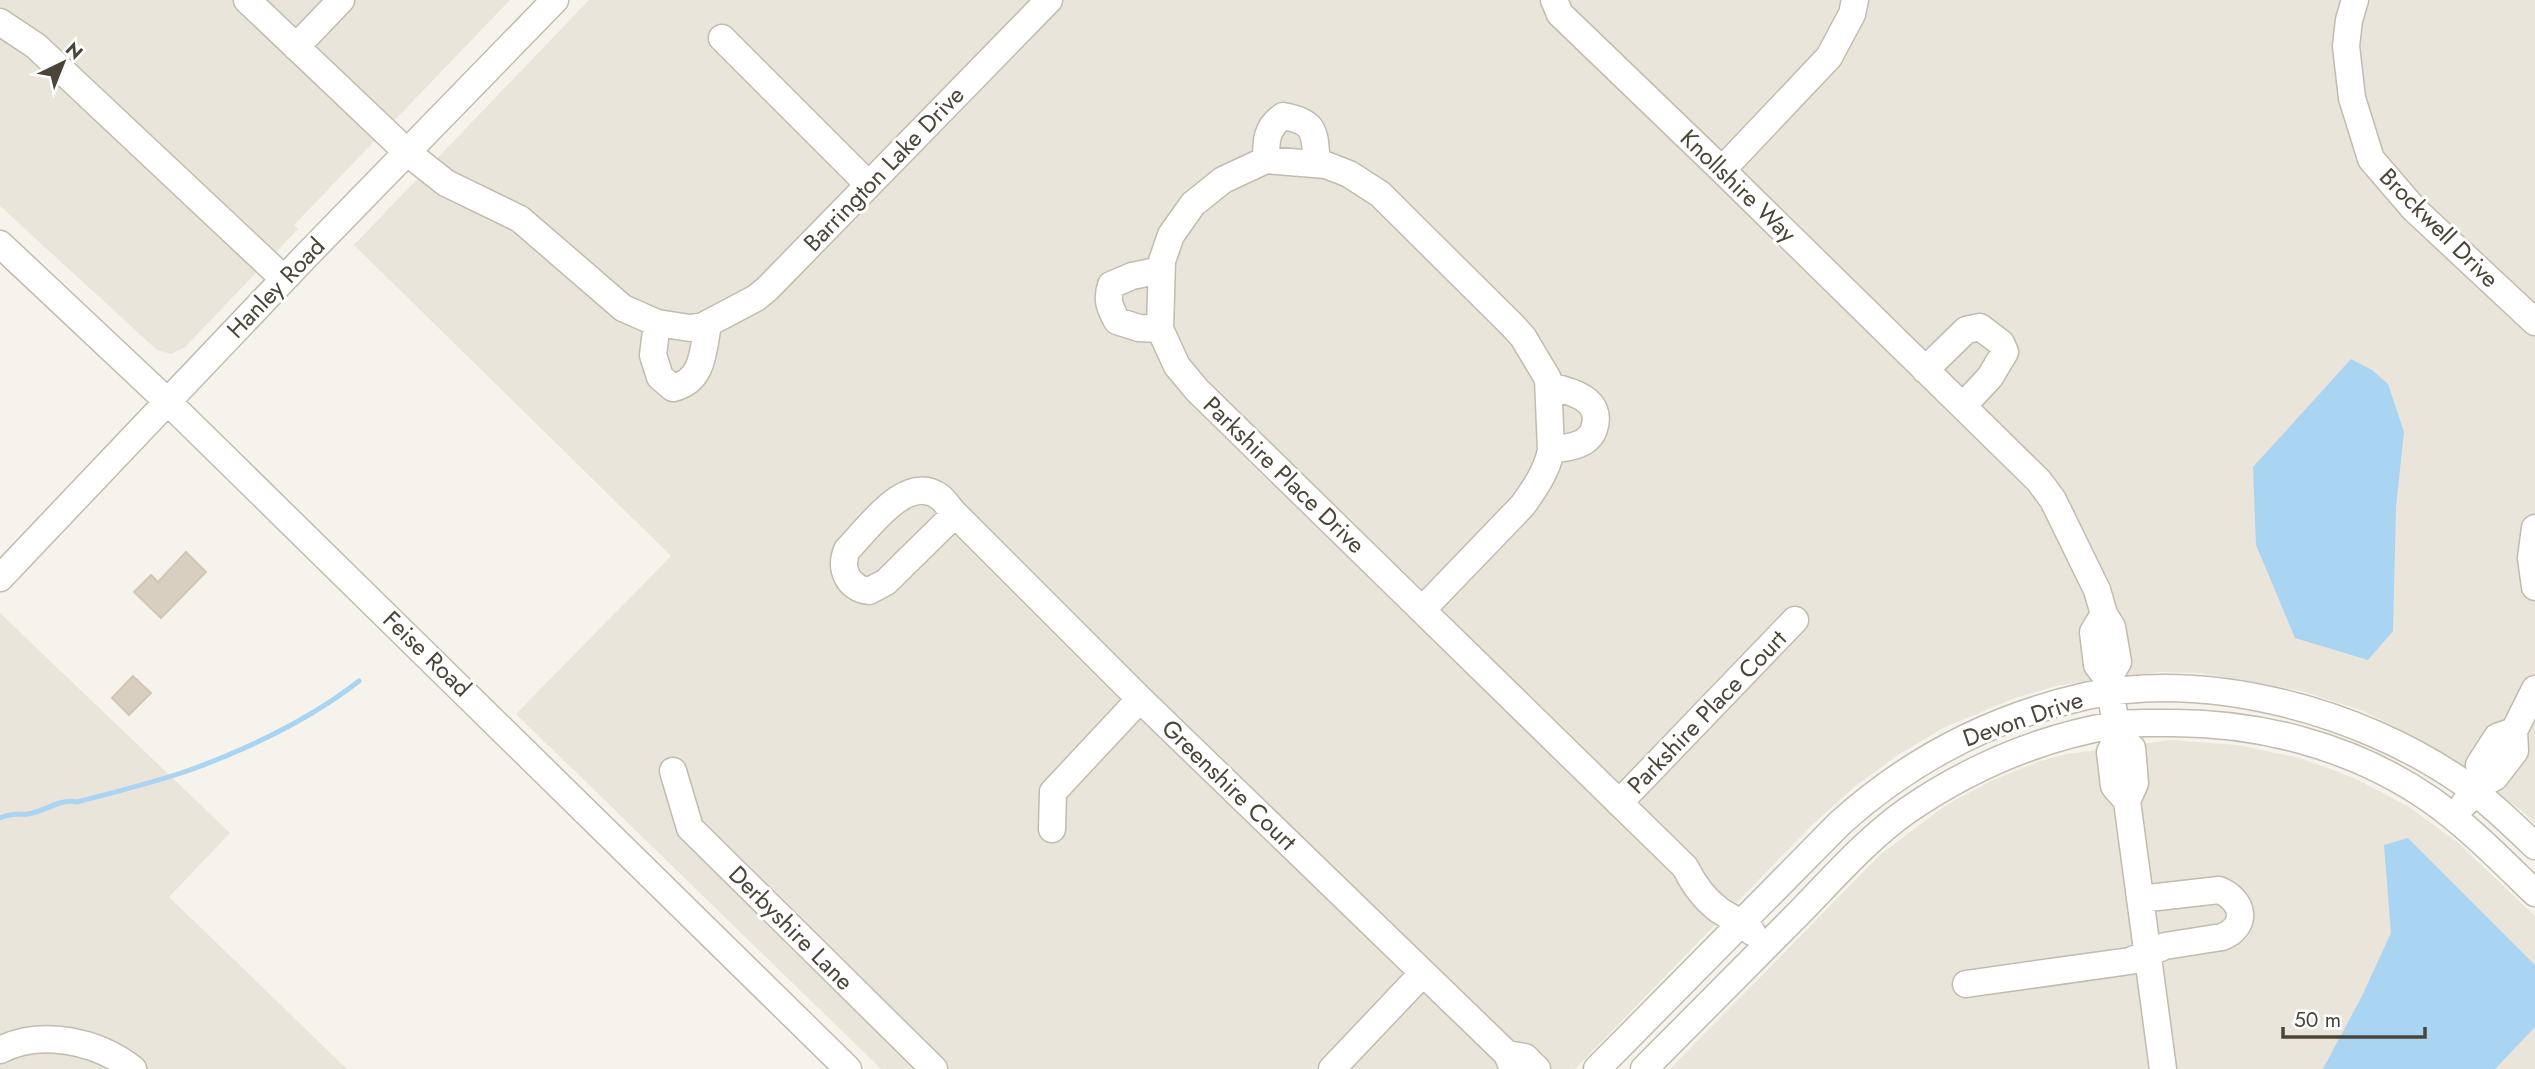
<svg xmlns="http://www.w3.org/2000/svg" width="2535" height="1069" font-family="Jost,sans-serif">
  <style>
    .residential { fill: #eae5da }
    .water { fill: #a9d4f2 }
    .lines { fill: none; stroke-linecap: round; stroke-linejoin: round }
    .stream { stroke: #a9d4f2; stroke-width: 5 }
    .building { fill: #d8cfc1; stroke: #d3c7b4; stroke-width: 2 }
    .minor-casing { stroke: #c2bbae; stroke-width: 29 }
    .minor { stroke: #fff; stroke-width: 26 }
    .labels { text-anchor: middle; stroke-width: 6; stroke-linejoin: round; paint-order: stroke }
    .street-label { font-size: 24px; fill: #4b4439; stroke: #fff }
  </style>
  <rect width="100%" height="100%" fill="#f6f3ec"/>
  <path class="residential" d="M0,0H510L294,225L298,229L185,347L171,354L157,350L0,206Z
    M589,0H2535V824L2522,811L2419,739L2363,711L2302,691L2200,673L2160,672L2060,685L2015,698L1945,727L1898,755L1854,787L1812,825L1575,1069H881L516,714L671,556L354,245Z
    M0,613L230,833L169,897L347,1069H0Z
    M2171,740L2238,745L2299,758L2328,768L2356,779L2409,807L2457,842L2535,916V1069H1670L1881,854L1946,805L1993,780L2040,761L2067,754Z"/>
  <path class="water" d="M2351,359L2372,370L2388,384L2404,432L2396,507L2393,631L2368,660L2295,638L2256,545L2253,467Z
    M2408,838L2535,965V1027L2495,1069H2323L2361,998L2391,933L2384,845Z"/>
  <g class="lines">
    <path class="stream" d="M0,818C10,813 17,815 28,814C44,812 60,798 77,802C114,792 153,783 190,770C250,748 309,720 359,681"/>
  </g>
  <path class="building" d="M186,552L206,572L161,618L134,592L151,575L158,582Z
    M133,676L151,693L129,715L112,698Z"/>
  <g class="lines">
    <g class="minor-casing">
      <path id="minor" d="M247,0L408,153L446,183L520,219L623,308L657,323L690,328L703,326L756,298L767,289L1049,0
        M1554,0L1560,14L1722,170L2039,481L2053,500L2097,590L2104,614L2112,627L2118,662L2108,679
        M2355,0L2349,20L2346,46L2352,98L2371,159L2414,209L2535,322
        M0,22L36,46L284,279
        M722,38L868,184
        M296,47L341,0
        M1266,160L1326,165L1349,174L1380,194L1513,326L1523,337L1548,379L1551,450C1547,471 1535,488 1523,505L1422,610L1197,390L1177,366L1160,329L1162,261L1171,235L1193,204L1223,180Z
        M1266,160C1266,141 1266,128 1283,116C1318,122 1314,134 1317,164
        M1722,170L1829,57L1852,14L1855,0
        M0,244L168,402L848,1069
        M657,323L653,355L660,377L673,388C704,381 703,350 708,324
        M1160,329L1139,328L1117,321C1110,308 1106,300 1111,285L1132,276L1161,270
        M1925,370L1966,330L1980,327L2001,343L2005,352L1990,377L1963,406
        M1549,386C1571,391 1604,399 1594,429C1592,436 1585,442 1579,444C1570,448 1560,448 1551,450
        M955,514C950,509 945,501 940,497C906,472 868,529 847,550C839,569 848,588 869,591L886,582L955,514L1140,699L1507,1054L1513,1069
        M2535,528L2531,558L2535,587
        M0,578L304,258L555,0
        M1422,610L1685,867C1693,883 1704,899 1719,910C1731,918 1742,922 1752,932
        M2104,614L2093,632L2097,665L2108,679L2116,724L2118,736L2110,752L2114,786L2127,801
        M2118,736L2132,748L2135,783L2127,801L2163,1069
        M673,771L690,828L934,1069
        M2482,784L2479,765L2497,737L2514,731
        M1619,803L1795,620
        M2464,804L2482,784L2495,777L2515,751L2514,731L2535,689
        M1052,829L1053,792L1140,699
        M1966,984L2130,961L2165,946L2222,937C2249,926 2244,900 2219,890L2140,899
        M0,1050C42,1029 97,1041 133,1069
        M1507,1054L1525,1057L1537,1069
        M1332,1069L1423,973
        M1597,1069L1840,823C1911,759 1993,717 2086,696C2208,670 2358,711 2459,780C2486,799 2511,823 2535,846
        M1644,1069C1696,1017 1747,965 1799,913C1834,877 1867,839 1908,810C1971,767 2039,738 2114,725C2130,722 2147,723 2162,723C2256,721 2353,746 2431,800C2469,827 2502,861 2535,893"/>
    </g>
    <use href="#minor" class="minor"/>
  </g>
  <g class="labels">
    <g class="street-label">
      <text transform="translate(884 169) rotate(-46)" y="8">Barrington Lake Drive</text>
      <text transform="translate(1738 186) rotate(44)" y="8">Knollshire Way</text>
      <text transform="translate(2439 228) rotate(45)" y="8">Brockwell Drive</text>
      <text transform="translate(276 288) rotate(-46)" y="8">Hanley Road</text>
      <text transform="translate(1284 475) rotate(44)" y="8">Parkshire Place Drive</text>
      <text transform="translate(427 654) rotate(44)" y="8">Feise Road</text>
      <text transform="translate(1707 712) rotate(-46)" y="8">Parkshire Place Court</text>
      <text transform="translate(2023 719) rotate(-19)" y="8">Devon Drive</text>
      <text transform="translate(1229 785) rotate(44)" y="8">Greenshire Court</text>
      <text transform="translate(791 928) rotate(45)" y="8">Derbyshire Lane</text>
    </g>
  </g>
  <g transform="translate(63 63) rotate(43)" stroke="#ffffff" stroke-width="5" paint-order="stroke">
  <path d="M0-5L12 26L0 18L-12 26Z" fill="#4b4439"/>
  <text y="-10" font-size="19" font-weight="bold" text-anchor="middle" fill="#4b4439">N</text>
  </g>
  <path d="M2283 1027v10h142v-10" fill="none" stroke="#4b4439" stroke-width="3.5"/>
  <text x="2294" y="1027" font-size="21" fill="#4b4439" stroke="#ffffff" stroke-width="5" paint-order="stroke">50 m</text>
</svg>
